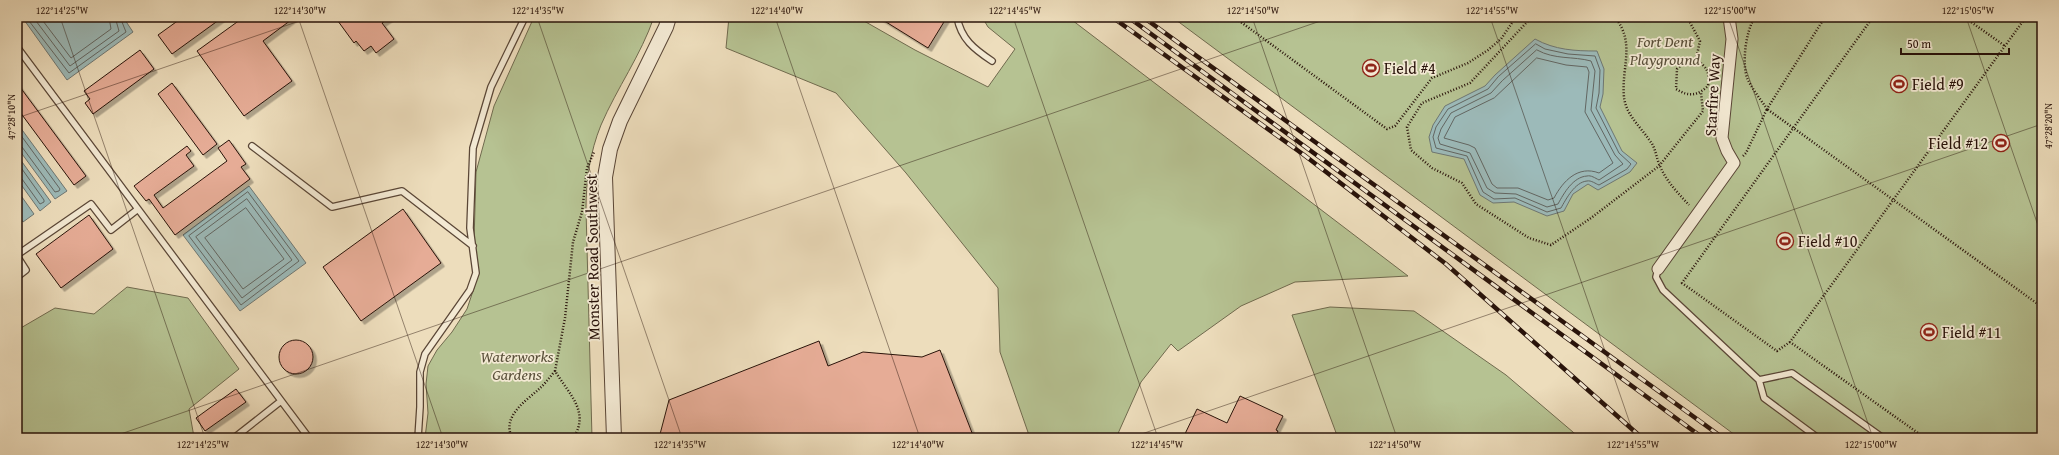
<svg xmlns="http://www.w3.org/2000/svg" width="2059" height="455" font-family="'Gentium Book Plus',serif">
  <style>
    .green { fill: #b6c292; stroke: #706a4e }
    .water { fill: #9cbab9; stroke: #6e7773 }
    .lines { fill: none; stroke-linecap: round; stroke-linejoin: round }
    .shore { stroke: #626662; stroke-width: 1 }
    .building { fill: #e6ac96; stroke: #29130a; filter: url(#shadow) }
    .service-casing { stroke: #5a4636; stroke-width: 8 }
    .minor-casing { stroke: #5a4636; stroke-width: 13 }
    .tertiary-casing { stroke: #5a4636; stroke-width: 16 }
    .path { stroke: #29130a; stroke-width: 2.5; stroke-dasharray: 1 2; stroke-linecap: butt }
    .service { stroke: #f3e9d3; stroke-width: 5.5 }
    .minor { stroke: #f3e9d3; stroke-width: 11 }
    .tertiary { stroke: #f3e9d3; stroke-width: 14 }
    .rail-casing { stroke: #29130a; stroke-width: 4.5 }
    .rail { stroke: #f3e9d3; stroke-width: 3; stroke-dasharray: 9; stroke-linecap: butt }
    .ticks { fill: none; stroke: #29130a; stroke-width: 1; stroke-opacity: 0.45 }
    .labels { text-anchor: middle; stroke-width: 3.5; stroke-linejoin: round; paint-order: stroke }
    .park-label { font-size: 16px; font-style: italic; fill: #5a503a; stroke: #f3e9d3 }
    .poi-label { font-size: 16px; fill: #29130a; stroke: #f3e9d3; text-anchor: start }
    .street-label { font-size: 16px; fill: #29130a; stroke: #f3e9d3 }
    .neatline { fill: none; stroke: #29130a; stroke-width: 1.5 }
    .ticks-label { font-size: 10px; text-anchor: middle; fill: #29130a }
  </style>
  <defs>
    <filter id="shadow"><feDropShadow dx="3.5" dy="3.5" stdDeviation="0" flood-color="#0004"/></filter>
  </defs>
  <rect width="100%" height="100%" fill="#edddbc"/>
  <filter id="stains"><feTurbulence type="fractalNoise" baseFrequency=".005" numOctaves="4"/><feColorMatrix values="0 0 0 0 .2 0 0 0 0 .09 0 0 0 0 .02 0 0 0 .5 -.17"/></filter>
  <radialGradient id="worn" r=".72"><stop offset=".6" stop-color="#630" stop-opacity="0"/><stop offset="1" stop-color="#630" stop-opacity=".3"/></radialGradient>
  <path class="green" d="M534,17H654C641,55 617,88 601,125C590,152 586,180 586,209L592,438H425L428,413L426,384L428,366L437,350L452,332L467,309L474,288L476,276L474,242L476,172L494,106Z
    M729,17H857L915,50L988,87L1015,49L988,27L982,17H1068L1408,276L1295,282L1241,306L1178,351L1171,344L1141,382L1116,438H1030L1000,352L998,288L906,173L836,93L726,48Z
    M1172,17H2042V438H1739Z
    M127,287L188,298L239,369L189,409L194,437L17,438V326L19,329L55,308L94,314Z
    M1330,307L1414,311L1506,375L1580,438H1338L1292,315Z"/>
  <path class="water" d="M22,17H123L133,32L67,80Z
    M1535,39C1555,50 1575,51 1597,51L1604,69L1603,94L1600,107L1622,151L1637,163L1630,172L1598,190L1588,184L1573,194L1564,211L1547,216L1514,202L1493,203L1480,195L1464,159L1432,152L1429,137L1433,125L1445,106L1485,86L1495,75Z
    M17,123L67,191L55,199L17,147Z
    M17,155L51,202L40,211L17,179Z
    M249,186L306,263L240,311L183,235Z
    M17,190L34,214L23,222L17,214Z"/>
  <g class="lines">
    <path class="shore" d="M26,17L69,73L126,32L120,17
      M33,17L70,66L119,31L115,17
      M40,17L71,58L111,29L109,17
      M1536,44L1545,49L1568,54L1595,56L1600,70L1599,93L1596,108L1619,153L1631,164L1627,169L1599,185C1596,184 1591,180 1587,181C1575,182 1566,199 1561,208L1547,212L1515,198L1494,199L1483,192L1467,156L1436,148L1433,137L1436,127L1448,109L1488,89L1498,77Z
      M1537,50C1555,60 1573,56 1591,61L1595,71L1591,110L1615,155L1623,164L1599,180C1595,178 1591,175 1587,176C1573,177 1564,193 1558,204L1547,207L1516,194L1495,193L1487,188L1470,153L1440,144L1438,138L1441,129L1451,113L1491,93L1502,81Z
      M1537,58L1566,65L1587,67L1589,72L1585,112L1613,163L1599,173C1578,165 1563,181 1554,198L1548,200L1518,188H1497L1492,184L1475,148L1469,145L1444,138L1455,117L1494,98Z
      M17,130L60,189L59,191L55,192L22,147L17,145
      M17,162L44,200V202L40,204L22,179L17,177
      M248,192L299,261L241,305L189,236Z
      M247,199L292,260L242,298L196,237Z
      M246,208L284,259L243,289L205,238Z"/>
  </g>
  <path class="building" d="M183,17H223L172,54L158,35Z
    M244,17H295L263,41L292,81L244,116L197,51Z
    M335,17H391L382,23L394,39L376,53L371,46L364,51L356,41L354,43Z
    M878,17H947L928,48Z
    M140,50L154,69L93,114L85,103L90,99L84,91Z
    M17,83L86,176L74,185L17,108Z
    M172,83L217,144L203,155L158,94Z
    M229,140L246,164L241,167L250,179L175,235L149,199L146,201L134,186L187,146L191,151L186,155L194,166L154,195L163,208L227,161L218,148Z
    M403,209L441,263L361,321L323,267Z
    M89,215L113,249L61,288L36,254Z
    M279 357a17 17 0 1 1 34 0a17 17 0 1 1-34 0Z
    M819,341L828,366L863,352L922,357L940,350L974,438H659L669,400Z
    M236,389L246,402L205,431L196,418Z
    M1240,396L1283,416L1276,430L1278,431L1277,433L1287,438H1183L1197,409L1227,423Z"/>
  <g class="lines">
    <g class="service-casing">
      <path id="service" d="M957,17C961,39 974,49 992,61
        M17,47L309,438
        M252,146L332,207L402,191L473,246
        M17,255L91,204L111,230L138,209
        M17,256L26,270L17,277
        M1658,269L1656,277L1663,290L1759,380L1764,398L1818,438
        M1759,380L1792,373L1883,438
        M234,438L281,401
        M418,438L420,407V372L425,354L470,290L476,273L470,228L473,148L491,87L525,17"/>
    </g>
    <g class="minor-casing">
      <path id="minor" d="M1658,269L1734,163L1727,151L1722,138L1732,39L1729,17"/>
    </g>
    <g class="tertiary-casing">
      <path id="tertiary" d="M614,438L605,177L610,149L620,121L666,27L669,17"/>
    </g>
    <path class="path" d="M1234,17L1387,129L1395,126L1432,78L1468,63L1488,50L1501,39L1516,17
      M1536,17L1528,21L1470,83L1422,103L1407,127L1411,150L1432,168L1462,183L1476,204L1529,238L1551,245L1591,218L1659,166L1703,111L1701,93
      M1615,17C1636,44 1621,67 1624,97C1626,115 1640,126 1650,141C1656,148 1656,158 1660,166C1666,181 1678,193 1689,205
      M1687,17L1700,41L1696,59
      M1755,17C1746,30 1741,65 1748,80C1753,90 1761,100 1767,109L1825,17
      M1964,17L2005,46
      M1696,59C1707,68 1710,71 1708,86C1697,96 1689,97 1676,89L1677,69L1687,60Z
      M1743,156L1746,153L1767,109L2042,307
      M1790,342L1777,351L1682,283L1873,17
      M512,438C502,417 524,402 538,390C544,385 549,378 555,371
      M573,438C591,412 568,393 555,371L565,318L573,242L582,212L587,168L594,152
      M1925,438L1790,342L2026,17"/>
    <use href="#service" class="service"/>
    <use href="#minor" class="minor"/>
    <use href="#tertiary" class="tertiary"/>
    <g class="rail-casing">
      <path id="rail" d="M1112,17L1304,155L1446,264L1642,438
        M1128,17L1703,438
        M1143,17L1723,438"/>
    </g>
    <use href="#rail" class="rail"/>
  </g>
  <path class="ticks" d="M60,17L205,438M298,17L443,438M537,17L682,438M775,17L920,438M1013,17L1158,438M1252,17L1397,438M1490,17L1635,438M1728,17L1873,438M1966,17L2042,237M17,118L311,17M109,438L1332,17M1130,438L2042,124"/>
  <defs>
    <g id="stadium-ring" transform="scale(0.9)"><circle r="9.5" fill="#f3e9d3" stroke="#8f2418" stroke-width="1.5"/><path d="M0-5a6.5 5 0 1 0 0 10a6.5 5 0 1 0 0-10ZM-3.5-1.8h7v3.6h-7Z" fill="#8f2418"/></g>
  </defs>
  <g fill-rule="evenodd">
    <use href="#stadium-ring" x="1371" y="68"/>
    <use href="#stadium-ring" x="1899" y="84"/>
    <use href="#stadium-ring" x="2001" y="143"/>
    <use href="#stadium-ring" x="1785" y="241"/>
    <use href="#stadium-ring" x="1929" y="332"/>
  </g>
  <g class="labels">
    <g class="park-label">
      <text x="1665" y="47">Fort Dent<tspan x="1665" dy="18">Playground</tspan></text>
      <text x="517" y="362">Waterworks<tspan x="517" dy="18">Gardens</tspan></text>
    </g>
    <g class="poi-label">
      <text x="1384" y="74">Field #4</text>
      <text x="1912" y="90">Field #9</text>
      <text x="1988" y="149" text-anchor="end">Field #12</text>
      <text x="1798" y="247">Field #10</text>
      <text x="1942" y="338">Field #11</text>
    </g>
    <g class="street-label">
      <text transform="translate(1712 95) rotate(-87)" y="6">Starfire Way</text>
      <text transform="translate(592 257) rotate(-91)" y="6">Monster Road Southwest</text>
    </g>
  </g>
  <rect width="2059" height="455" fill="none" stroke="#edddbc" stroke-width="44"/>
  <path d="M1901 48v6h108v-6" fill="none" stroke="#29130a" stroke-width="2"/>
  <text x="1907" y="48" font-size="12" fill="#29130a" stroke="#f3e9d3" stroke-width="3" paint-order="stroke">50 m</text>
  <rect x="22" y="22" width="2015" height="411" class="neatline"/>
  <g class="ticks-label">
    <text x="62" y="14">122°14'25"W</text>
    <text x="300" y="14">122°14'30"W</text>
    <text x="538" y="14">122°14'35"W</text>
    <text x="777" y="14">122°14'40"W</text>
    <text x="1015" y="14">122°14'45"W</text>
    <text x="1253" y="14">122°14'50"W</text>
    <text x="1492" y="14">122°14'55"W</text>
    <text x="1730" y="14">122°15'00"W</text>
    <text x="1968" y="14">122°15'05"W</text>
    <text transform="translate(11 117) rotate(-90)" y="4">47°28'10"N</text>
    <text transform="translate(2048 126) rotate(-90)" y="4">47°28'20"N</text>
    <text x="203" y="448">122°14'25"W</text>
    <text x="442" y="448">122°14'30"W</text>
    <text x="680" y="448">122°14'35"W</text>
    <text x="918" y="448">122°14'40"W</text>
    <text x="1157" y="448">122°14'45"W</text>
    <text x="1395" y="448">122°14'50"W</text>
    <text x="1633" y="448">122°14'55"W</text>
    <text x="1871" y="448">122°15'00"W</text>
  </g>
  <rect width="100%" height="100%" filter="url(#stains)"/>
  <rect width="100%" height="100%" fill="url(#worn)"/>
</svg>
